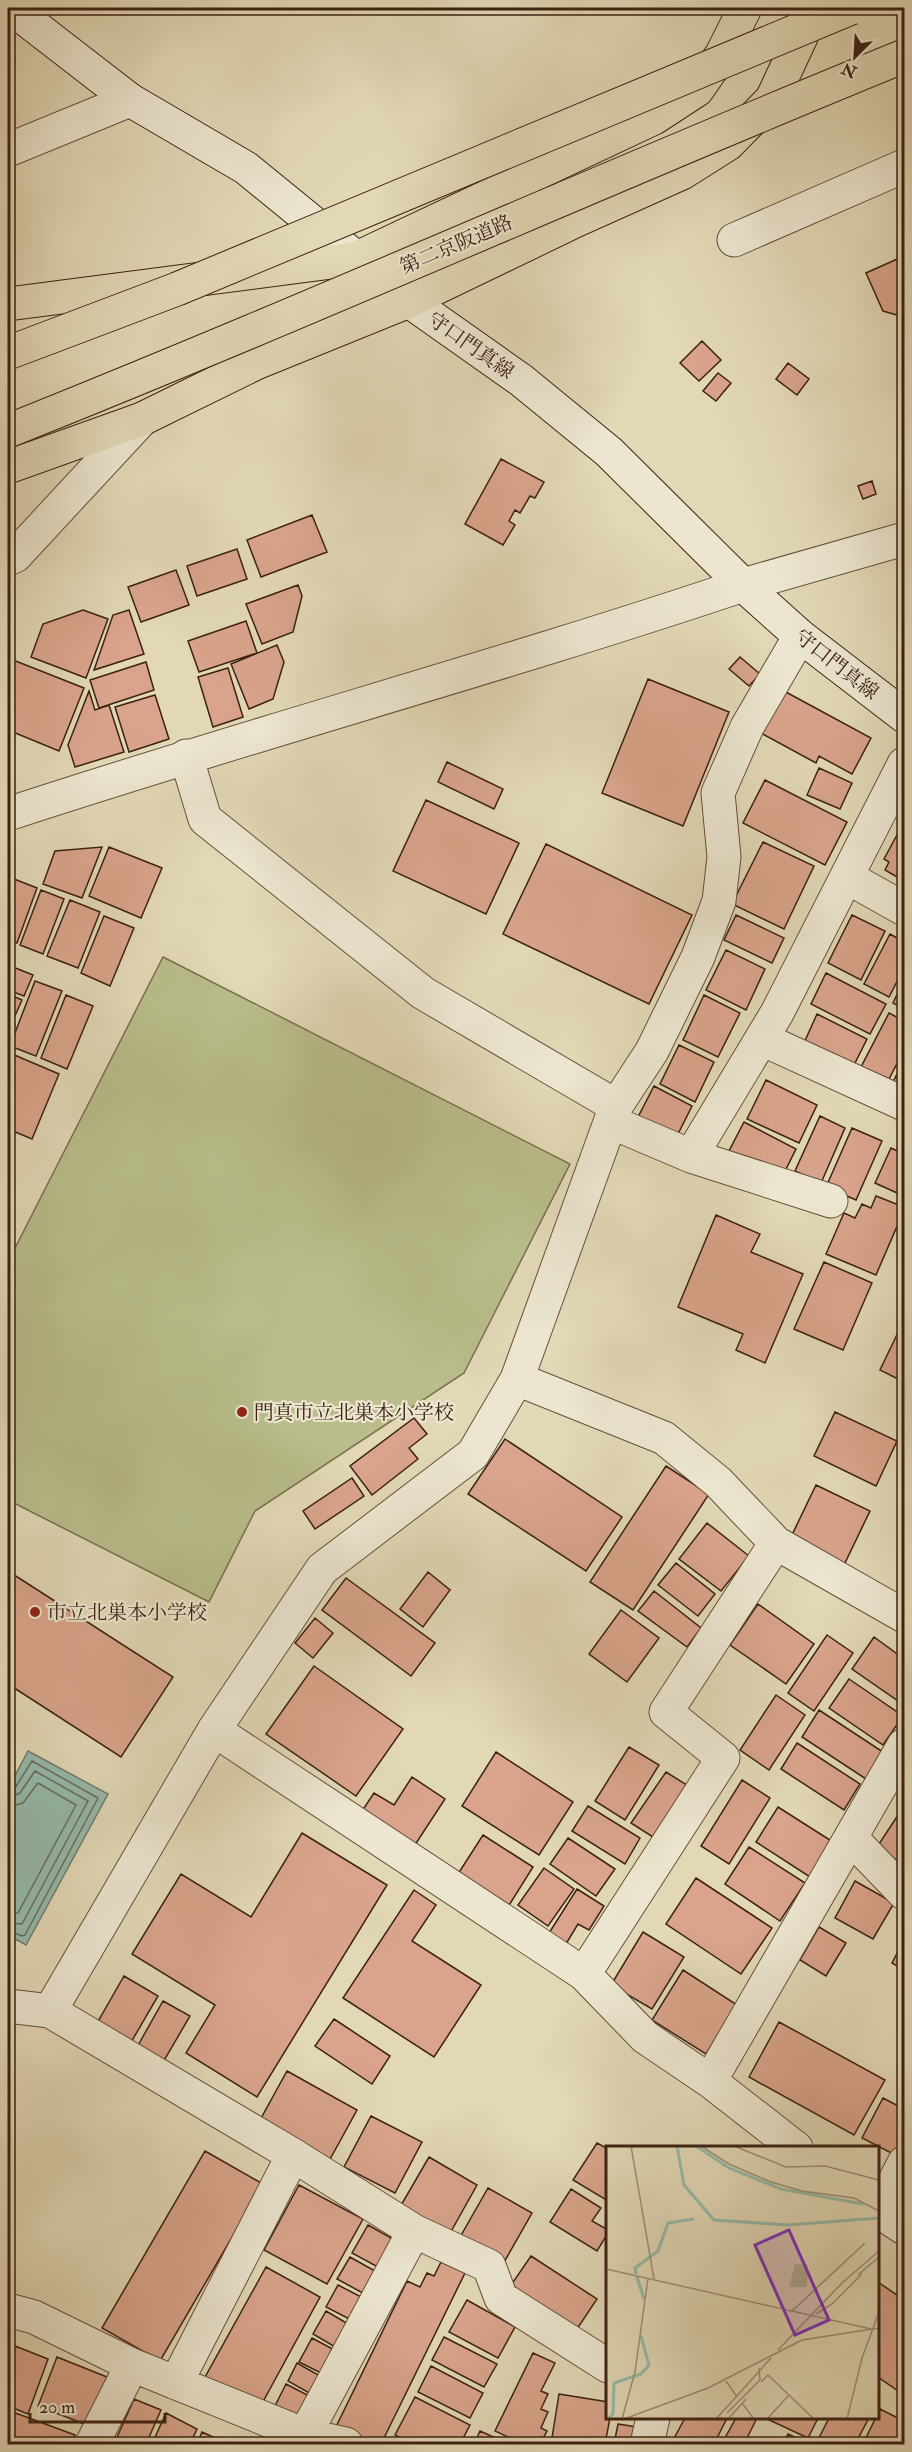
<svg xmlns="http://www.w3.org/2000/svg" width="912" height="2452" font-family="'IM FELL Double Pica','Noto Serif JP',serif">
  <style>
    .green { fill: #b8bd8b; stroke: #7a6f4e; stroke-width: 1.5 }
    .water { fill: #95baab; stroke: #717d6e; stroke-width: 1.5 }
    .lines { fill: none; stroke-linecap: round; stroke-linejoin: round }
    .shore { stroke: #686e5e; stroke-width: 1.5 }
    .building { fill: #d9a48b; stroke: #3b2112; stroke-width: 1.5 }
    .minor-casing { stroke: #654f3b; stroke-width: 35 }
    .tertiary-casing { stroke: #654f3b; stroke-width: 35 }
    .secondary-casing { stroke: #3b2112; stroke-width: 35 }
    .trunk-casing { stroke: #3b2112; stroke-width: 35 }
    .minor { stroke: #ece6d0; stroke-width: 33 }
    .tertiary { stroke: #ece6d0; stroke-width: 33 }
    .secondary { stroke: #ece6d0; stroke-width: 33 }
    .trunk { stroke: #e2d8b6; stroke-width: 33 }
    .motorway-bridge-casing { stroke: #3b2112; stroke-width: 35; stroke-linecap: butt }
    .motorway-bridge { stroke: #e2d8b6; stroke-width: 33 }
    .poi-dot { fill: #8f2418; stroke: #ece6d0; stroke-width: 2 }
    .labels { text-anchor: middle; stroke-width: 4.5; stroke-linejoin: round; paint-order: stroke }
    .street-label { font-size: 20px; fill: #3b2112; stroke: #ece6d0 }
    .poi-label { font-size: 20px; fill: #3b2112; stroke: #ece6d0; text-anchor: start }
    .inset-river { fill: none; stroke: #95baab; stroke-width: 3 }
    .inset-road { fill: none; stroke: #9f8f74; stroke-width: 1.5 }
    .view { fill: #7b2cbf; fill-opacity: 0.15; stroke: #7b2cbf; stroke-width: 3 }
    .inset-edge { fill: none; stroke: #3b2112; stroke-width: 3 }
  </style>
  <rect width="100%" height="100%" fill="#e2d8b6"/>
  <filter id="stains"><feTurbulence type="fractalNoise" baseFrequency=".00333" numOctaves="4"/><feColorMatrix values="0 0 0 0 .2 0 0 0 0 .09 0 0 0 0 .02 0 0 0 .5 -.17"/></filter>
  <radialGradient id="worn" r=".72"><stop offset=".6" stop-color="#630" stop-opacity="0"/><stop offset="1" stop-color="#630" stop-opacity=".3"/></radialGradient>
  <path class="green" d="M163,957L570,1164L464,1373L255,1511L209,1602L8,1500V1262Z"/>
  <path class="water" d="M28,1751L108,1794L26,1945L8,1935V1789Z"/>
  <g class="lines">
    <path class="shore" d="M8,1791L15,1788L32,1761L98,1798L25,1935L22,1936L8,1930
      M8,1798L20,1793L35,1771L88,1801L22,1924L8,1923
      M8,1807L23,1803L38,1783L76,1805L18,1913L8,1914"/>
  </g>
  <path class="building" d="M8,54L15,59L8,75Z
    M904,256V317L883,311L866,273Z
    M702,341L721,360L699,381L680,363Z
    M788,363L809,379L797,395L776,379Z
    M718,373L731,383L716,401L703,391Z
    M501,459L544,482L535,498L530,496L520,513L515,510L509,521L515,525L503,545L465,524Z
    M872,481L876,494L863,499L858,486Z
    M312,515L327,552L261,577L247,540Z
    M237,549L247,579L197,596L187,566Z
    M176,570L189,605L141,622L128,587Z
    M298,585L302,596L293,632L262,644L246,604Z
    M83,610L108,619L86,678L31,657L43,624Z
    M129,610L144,654L94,670L113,615Z
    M246,621L257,653L199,672L188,641Z
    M277,645L284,662L273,699L249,709L231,664Z
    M740,657L760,674L749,686L729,669Z
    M8,658L84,688L59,751L8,730Z
    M146,662L154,690L99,708L90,680Z
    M228,668L243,717L213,727L198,677Z
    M648,679L729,712L683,826L602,793Z
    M89,691L95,710L109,705L124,752L75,767L68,745Z
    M784,691L871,738L852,774L819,756L816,763L761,733Z
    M155,695L169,739L129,752L115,707Z
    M447,762L503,789L494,809L438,782Z
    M819,768L852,783L840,809L807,795Z
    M765,780L847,822L825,865L743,823Z
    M426,800L519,843L486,914L393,871Z
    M904,822V881L885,870L889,862L884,859Z
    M763,842L814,866L784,929L732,904Z
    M546,844L692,915L649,1004L503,934Z
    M102,847L82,898L43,884L55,851Z
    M109,847L162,868L141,918L89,896Z
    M9,877L37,888L17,943L8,939Z
    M41,890L64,899L43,954L20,945Z
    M70,900L100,912L78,968L47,956Z
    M736,915L784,938L772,963L724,940Z
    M852,915L885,931L861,980L828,963Z
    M104,916L134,928L110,986L81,973Z
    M890,934L904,942V968L889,997L864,984Z
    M726,950L765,969L746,1010L706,990Z
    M8,965L33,975L24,996L8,990Z
    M826,973L886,1004L870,1034L811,1004Z
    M904,980V1009L893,1003Z
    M35,981L62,991L36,1056L10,1046Z
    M8,994L22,1000L14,1018L8,1016Z
    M66,995L93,1006L67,1069L41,1058Z
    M704,995L740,1013L718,1057L683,1040Z
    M889,1013L904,1021V1050L888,1081L861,1067Z
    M817,1014L867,1039L853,1067L804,1043Z
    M8,1021L15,1024L8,1043Z
    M679,1045L714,1062L695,1102L660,1084Z
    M12,1054L59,1074L32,1139L8,1129V1065Z
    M904,1060V1091L892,1084Z
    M766,1080L817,1105L799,1143L747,1119Z
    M654,1086L692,1106L674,1142L635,1123Z
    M820,1116L845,1128L821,1183L795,1171Z
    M744,1122L796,1149L782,1177L729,1151Z
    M852,1128L882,1141L856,1200L826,1187Z
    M891,1148L904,1154V1196L875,1183Z
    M876,1196L904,1207V1210L876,1275L826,1254L844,1213L855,1218L862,1204L871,1208Z
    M716,1215L760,1234L751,1252L803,1274L765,1363L736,1350L743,1334L678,1307Z
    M824,1262L872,1283L843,1350L794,1329Z
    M904,1320V1382L880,1370Z
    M835,1412L897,1441L876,1486L814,1456Z
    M414,1418L427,1434L409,1448L418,1459L372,1495L350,1466Z
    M505,1439L622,1517L586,1571L468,1494Z
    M666,1466L709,1494L633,1610L590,1582Z
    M352,1478L364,1496L315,1529L303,1511Z
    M816,1485L870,1511L844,1565L790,1539Z
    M707,1523L749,1556L721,1591L679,1559Z
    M676,1563L715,1594L698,1616L658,1585Z
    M8,1571L173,1677L121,1757L8,1684Z
    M428,1572L450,1590L423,1627L400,1609Z
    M346,1578L435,1643L411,1676L322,1610Z
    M654,1591L701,1628L687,1647L638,1611Z
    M758,1604L814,1644L786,1684L730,1645Z
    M621,1610L659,1638L627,1682L589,1654Z
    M315,1618L333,1633L313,1658L295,1643Z
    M827,1635L853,1653L814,1711L788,1693Z
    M874,1637L904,1659V1705L852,1669Z
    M314,1666L403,1729L356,1796L266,1734Z
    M849,1679L903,1716L883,1745L829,1708Z
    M776,1695L805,1715L769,1770L740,1750Z
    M819,1710L883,1752L866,1779L802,1737Z
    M797,1743L860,1784L844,1810L781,1769Z
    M629,1747L659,1765L625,1820L595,1801Z
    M496,1752L573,1802L539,1855L462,1806Z
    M666,1772L690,1787L656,1839L631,1823Z
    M412,1777L445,1799L411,1851L358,1817L374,1793L394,1805Z
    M742,1780L770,1798L729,1864L701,1846Z
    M588,1806L640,1838L625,1864L572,1831Z
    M778,1807L833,1842L810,1877L756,1842Z
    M902,1809L904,1810V1865L877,1847Z
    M302,1833L387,1885L257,2097L186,2053L215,2005L132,1954L181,1874L251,1917Z
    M483,1835L533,1867L506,1910L456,1877Z
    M568,1838L615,1869L596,1896L550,1864Z
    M749,1847L805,1883L780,1921L725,1884Z
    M544,1868L574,1889L548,1926L518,1905Z
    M696,1878L772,1928L741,1974L666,1924Z
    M855,1881L894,1903L873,1939L835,1918Z
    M577,1889L604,1906L589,1930L578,1924L566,1944L549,1933Z
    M414,1890L436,1905L412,1941L481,1985L434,2057L343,1998Z
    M819,1927L846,1943L826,1976L800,1960Z
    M643,1932L684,1957L652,2009L611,1985Z
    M904,1940V1970L892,1963Z
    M683,1970L737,2005L706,2054L652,2020Z
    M124,1976L158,1996L130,2044L96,2025Z
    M163,2001L190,2016L162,2064L136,2049Z
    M334,2019L390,2056L372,2084L315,2046Z
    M779,2022L885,2080L854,2135L749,2077Z
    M287,2071L357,2110L329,2161L259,2122Z
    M883,2098L904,2109V2140L897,2156L862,2138Z
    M371,2116L422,2142L395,2193L344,2167Z
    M597,2143L608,2149V2201L573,2180Z
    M205,2151L263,2184L160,2361L102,2328Z
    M429,2157L477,2185L449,2235L400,2207Z
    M299,2185L363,2219L327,2284L264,2250Z
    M488,2188L532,2213L503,2264L459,2239Z
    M571,2189L601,2208L592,2221L608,2230V2233L597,2251L550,2222Z
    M368,2225L402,2244L387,2272L352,2253Z
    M531,2256L597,2299L573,2335L507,2291Z
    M350,2257L384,2276L372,2298L337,2279Z
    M441,2262L465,2273L381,2444H362L334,2431L407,2281L420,2287L427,2273L434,2276Z
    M266,2267L320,2297L259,2409L204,2379Z
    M878,2282L904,2300V2395L878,2377Z
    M338,2285L371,2302L359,2324L326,2307Z
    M467,2300L515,2327L498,2358L449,2332Z
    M326,2311L355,2328L342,2351L313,2334Z
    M444,2337L497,2364L484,2387L432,2360Z
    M312,2338L342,2354L329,2377L299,2362Z
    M15,2346L48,2359L28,2414L8,2406V2365Z
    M533,2353L555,2363L541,2391L548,2394L541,2409L548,2412L541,2428L547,2431L540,2444H523L495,2431Z
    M57,2357L107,2377L87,2425L38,2406Z
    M297,2363L327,2380L318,2398L288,2381Z
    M431,2366L483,2393L470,2418L418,2392Z
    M286,2384L317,2400L304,2424L274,2408Z
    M559,2394L608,2402V2418H610L605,2444H551Z
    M415,2397L470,2425L460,2444H412L395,2435Z
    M134,2399L161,2410L146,2444H114Z
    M880,2409L904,2421V2444H863Z
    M10,2411L75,2435L71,2444H8V2416Z
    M166,2413L197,2429L190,2444H152Z
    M685,2418H727L714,2444H671Z
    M736,2418H757L744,2444H737L725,2438Z
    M765,2418H818L808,2438Z
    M829,2418H869L855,2444H816Z
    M618,2424L644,2428L641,2444H614Z
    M480,2431L509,2444H474Z
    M202,2432L228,2444H197Z
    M788,2434L809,2444H783Z"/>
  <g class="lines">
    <g class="minor-casing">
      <path id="minor" d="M8,150L130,100
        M734,240L904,166
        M8,559L15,556L142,419
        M743,585L904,539
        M847,877L904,909
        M762,1039L904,1104
        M616,1106L652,1051L698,957L719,901L724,857L718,793L747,727L800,636
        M611,1122L691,1156L831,1201
        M691,1156L777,1013L904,764
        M517,1379L664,1438L718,1482L776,1543L904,1616
        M214,1730L584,1974L645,2037L710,2081L796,2148
        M851,1838L904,1893
        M584,1974L723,1758L666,1712L776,1543
        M8,2006L50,2011L214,1730L322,1569L473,1454L517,1379L616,1106L423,993L205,819L186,756
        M50,2011L293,2155L414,2231L489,2266L501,2298L608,2366
        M710,2081L904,1745
        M878,2211L904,2228
        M879,2211L904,2163
        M8,2310L34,2317L132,2365L305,2435L346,2444
        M176,2383L293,2155
        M92,2444L132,2365
        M300,2444L414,2231
        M647,2444L653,2418"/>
    </g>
    <g class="tertiary-casing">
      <path id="tertiary" d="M8,814C251,734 499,667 743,585"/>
    </g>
    <g class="secondary-casing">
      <path id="secondary" d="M11,8L130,100L246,168L409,301L521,380L609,452L743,585L800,636L904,716"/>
    </g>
    <g class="trunk-casing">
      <path id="trunk" d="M8,304L355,259L654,118L697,90L722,54L745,8
        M8,467L142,419L256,363L409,301L577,220L682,173L728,144L772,99L801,37L809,8"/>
    </g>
    <use href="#minor" class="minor"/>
    <use href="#tertiary" class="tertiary"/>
    <use href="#secondary" class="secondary"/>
    <use href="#trunk" class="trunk"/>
    <g class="motorway-bridge-casing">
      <path id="motorway-bridge" d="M8,353L177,289L851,8
        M8,431C309,311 604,178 904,56"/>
    </g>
    <use href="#motorway-bridge" class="motorway-bridge"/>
  </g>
  <g class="poi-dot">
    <circle cx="242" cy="1412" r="6"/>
    <circle cx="35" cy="1612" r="6"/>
  </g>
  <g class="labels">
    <g class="street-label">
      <text transform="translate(456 244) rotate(-23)" y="7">第二京阪道路</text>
      <text transform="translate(471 345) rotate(35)" y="7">守口門真線</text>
      <text transform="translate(837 664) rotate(38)" y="7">守口門真線</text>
    </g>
    <g class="poi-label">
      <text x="254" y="1419">門真市立北巣本小学校</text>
      <text x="47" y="1619">市立北巣本小学校</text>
    </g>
  </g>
  <g transform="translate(606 2146)">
    <rect width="273" height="273" fill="#e2d8b6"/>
    <path d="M189,118L202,119L201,141H183Z" fill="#b8bd8b"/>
    <path class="inset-river" d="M71,0L78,39L108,74L182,79L273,72M90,0L123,22L175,43L257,58M30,128L29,122L52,105L62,77L88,73M31,131L38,153M2,273L7,268L8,237L35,228L43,219L35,190"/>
    <path class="inset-road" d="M25,0L48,133M95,0L123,18L165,36L196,45L248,52L273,65M128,0L180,21L219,20L273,34M0,123L265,183M252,129L273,111M186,165L259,97M210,168L226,158L256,128M172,204L236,137L273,105M120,235L131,251M155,236L162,229L208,273M136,257L148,273M121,267L154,234L153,222M16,273L29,226L42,132M18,273L102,242L196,194L273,182M110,273L165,212M122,273L140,253M161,273L183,249M241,273L256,212L273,166"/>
    <path class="view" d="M183,84L223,174L189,189L149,99Z"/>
    <rect width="273" height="273" class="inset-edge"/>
  </g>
  <rect width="912" height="2452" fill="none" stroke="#e2d8b6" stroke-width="30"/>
  <rect x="9" y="9" width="894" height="2434" fill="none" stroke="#3b2112" stroke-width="3"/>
  <rect x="15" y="15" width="882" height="2422" fill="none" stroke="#3b2112" stroke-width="1.5"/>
  <g transform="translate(855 57) rotate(204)" stroke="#ece6d0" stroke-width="4.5" paint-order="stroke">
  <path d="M0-4.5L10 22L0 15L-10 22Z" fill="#3b2112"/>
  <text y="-9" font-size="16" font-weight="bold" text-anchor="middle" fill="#3b2112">N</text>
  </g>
  <path d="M30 2413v9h135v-9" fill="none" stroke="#3b2112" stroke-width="3"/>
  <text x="39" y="2413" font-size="18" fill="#3b2112" stroke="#ece6d0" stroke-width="4.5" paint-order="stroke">20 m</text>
  <rect width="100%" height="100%" filter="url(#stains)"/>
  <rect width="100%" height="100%" fill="url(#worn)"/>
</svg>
